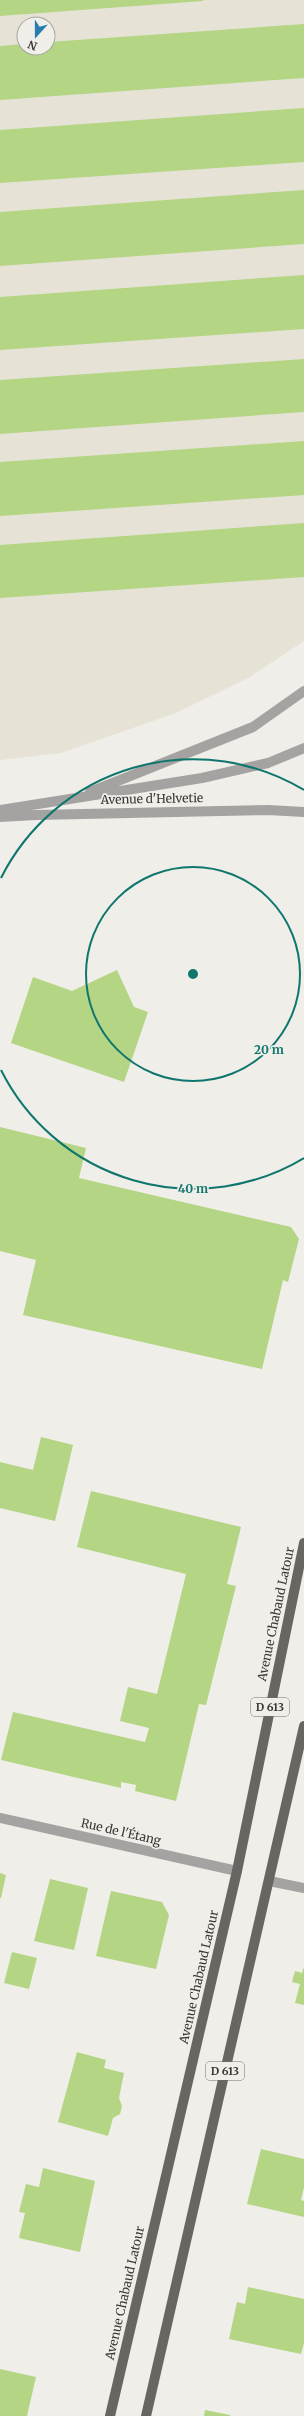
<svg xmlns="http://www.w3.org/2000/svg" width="304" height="2416" font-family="Merriweather,serif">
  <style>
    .built { fill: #e6e3d6; fill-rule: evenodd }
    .building { fill: #b4d583 }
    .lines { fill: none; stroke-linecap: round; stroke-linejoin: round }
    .minor { stroke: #a5a3a1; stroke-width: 10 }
    .primary { stroke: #696562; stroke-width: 10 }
    .ring { fill: none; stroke: #0f766e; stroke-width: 2 }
    .labels { text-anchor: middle; stroke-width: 3.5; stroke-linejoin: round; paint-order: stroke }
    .shield { fill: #efeee8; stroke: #6f6e6b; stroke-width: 1 }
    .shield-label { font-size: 11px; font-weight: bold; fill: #383735 }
    .street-label { font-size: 12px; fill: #383735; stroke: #efeee8 }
    .centre { fill: #0f766e; stroke: #efeee8; stroke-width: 2 }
    .ring-label { font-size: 12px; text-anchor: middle; font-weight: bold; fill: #0f766e; stroke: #efeee8; stroke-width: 3.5; stroke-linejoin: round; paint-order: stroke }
  </style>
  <rect width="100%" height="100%" fill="#efeee8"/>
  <path class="built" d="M0,0H304V641L250,677L176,713L61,753L0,760ZM24,24H48V48H24Z"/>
  <path class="building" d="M0,0H203V1L0,16Z
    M304,24V78L0,100V46L24,44V48H48V42Z
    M304,108V162L0,183V130Z
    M304,190V244L0,266V212Z
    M304,275V329L0,350V297Z
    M304,359V412L0,434V380Z
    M304,441V495L0,516V462Z
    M304,523V577L0,598V545Z
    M117,970L134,1007L148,1012L124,1082L11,1043L33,977L72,991Z
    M0,1127L86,1148L79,1178L291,1227L299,1239L288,1282L283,1280L262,1369L23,1315L36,1260L0,1251Z
    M41,1437L73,1445L55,1521L0,1508V1462L33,1470Z
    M91,1491L241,1527L227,1584L236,1586L206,1705L199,1704L176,1801L135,1791L136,1785L121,1782V1788L1,1760L13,1712L145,1742L149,1728L120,1721L128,1687L157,1694L186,1574L77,1547Z
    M0,1873L6,1875L1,1898H0Z
    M50,1879L88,1888L74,1950L34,1941Z
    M111,1891L162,1902L169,1915L156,1969L96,1956Z
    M12,1952L37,1958L29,1989L4,1983Z
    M304,1967V2005L295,2003L300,1984L292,1982L295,1971L302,1973Z
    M77,2052L106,2060L104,2068L124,2073L119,2098L122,2106L120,2114L113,2118L108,2136L58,2122Z
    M261,2149L304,2159V2187L301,2200L304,2201V2217L247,2204Z
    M43,2168L95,2181L80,2252L19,2238L25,2213L19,2212L26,2184L39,2187Z
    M248,2287L304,2299V2343L301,2354L229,2339L237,2302L245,2304Z
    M0,2369L36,2377L27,2416H0Z
    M205,2410L230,2415V2416H204Z"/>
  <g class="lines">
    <path class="minor" d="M90,792L253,727L304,691
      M0,810L202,778L268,763L304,748
      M0,817L36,815L268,810L304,812
      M0,1818L237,1871
      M269,1881L304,1888"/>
    <path class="primary" d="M110,2416L237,1871L304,1543
      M146,2416L304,1726"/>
  </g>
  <g class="ring">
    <circle cx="193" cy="974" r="107"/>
    <path d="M304 1158A215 215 0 0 1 1 1070M1 878A215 215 0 0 1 304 790"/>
  </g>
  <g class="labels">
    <g class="shield">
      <rect x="251" y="1698" width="38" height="18" rx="3"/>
      <rect x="206" y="2062" width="38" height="18" rx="3"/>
    </g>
    <g class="shield-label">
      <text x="270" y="1711">D 613</text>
      <text x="225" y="2075">D 613</text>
    </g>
    <g class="street-label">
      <text transform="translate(152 799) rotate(-1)" y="4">Avenue d'Helvetie</text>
      <text transform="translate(276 1614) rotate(-78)" y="4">Avenue Chabaud Latour</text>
      <text transform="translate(121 1832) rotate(13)" y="4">Rue de l'Étang</text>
      <text transform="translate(199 1977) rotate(-77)" y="4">Avenue Chabaud Latour</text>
      <text transform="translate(125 2293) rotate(-77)" y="4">Avenue Chabaud Latour</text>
    </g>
  </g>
  <circle cx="193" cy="974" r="6" class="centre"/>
  <g class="ring-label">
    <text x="269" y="1054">20 m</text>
    <text x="193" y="1193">40 m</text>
  </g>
  <g transform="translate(36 36) rotate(201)"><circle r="19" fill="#efeee8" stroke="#a6a5a0"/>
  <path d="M0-3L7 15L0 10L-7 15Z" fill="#297cad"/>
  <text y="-6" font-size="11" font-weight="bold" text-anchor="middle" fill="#383735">N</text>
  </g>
</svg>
